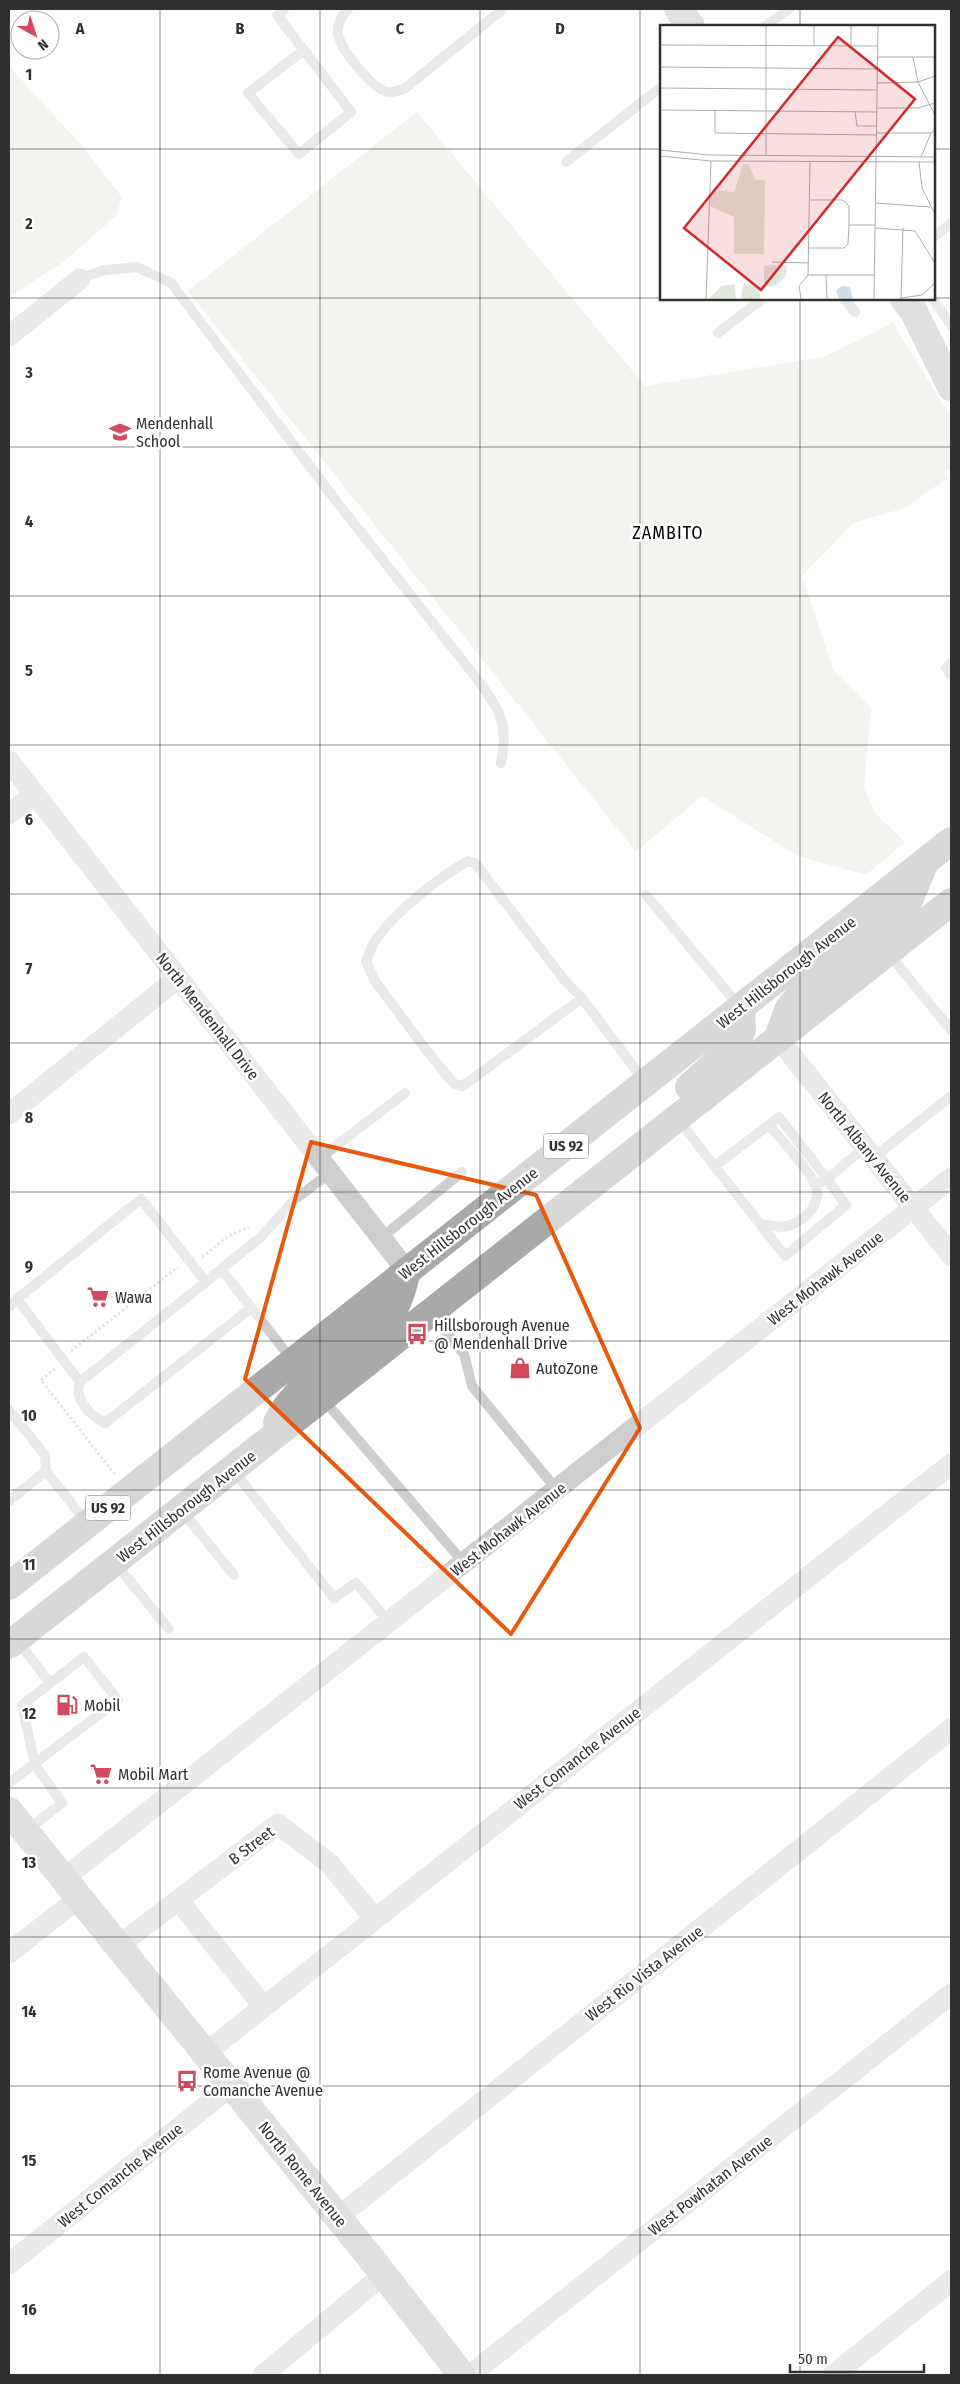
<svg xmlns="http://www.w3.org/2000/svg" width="960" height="2384" font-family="'Fira Sans Condensed',sans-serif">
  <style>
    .green { fill: #e2e7dc }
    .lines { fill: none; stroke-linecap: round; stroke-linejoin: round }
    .path { stroke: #c5c5c5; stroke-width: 3; stroke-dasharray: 2.5 2.5; stroke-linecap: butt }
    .lane { stroke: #cecece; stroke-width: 10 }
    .street { stroke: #cecece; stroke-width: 21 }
    .secondary { stroke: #bbb; stroke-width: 28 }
    .primary { stroke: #a9a9a9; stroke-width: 28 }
    .marked { fill: none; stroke: #e8590c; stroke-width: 4; stroke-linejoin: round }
    .grid { fill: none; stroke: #313131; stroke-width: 1; stroke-opacity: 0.55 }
    .labels { text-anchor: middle; stroke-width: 5; stroke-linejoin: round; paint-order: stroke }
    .shield { fill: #fff; stroke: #6f6f6f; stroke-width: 1 }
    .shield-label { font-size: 15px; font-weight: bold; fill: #313131 }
    .poi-label { font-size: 16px; fill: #313131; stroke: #fff; text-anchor: start }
    .street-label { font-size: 16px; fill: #313131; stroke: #fff }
    .neighbourhood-label { font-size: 18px; letter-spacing: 1px; fill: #000; stroke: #fff }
    .inset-road { fill: none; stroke: #adadad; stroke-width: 1 }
    .view { fill: #d62828; fill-opacity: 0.15; stroke: #d62828; stroke-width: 2.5 }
    .inset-edge { fill: none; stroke: #313131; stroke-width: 2.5 }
    .grid-label { font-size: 16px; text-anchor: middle; font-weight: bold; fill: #313131; stroke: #fff; stroke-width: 5; stroke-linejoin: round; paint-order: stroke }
  </style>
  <rect width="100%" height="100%" fill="#fff"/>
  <path class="green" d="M9,66L83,147L122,197L116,216L62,263L9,297Z
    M417,112L645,386L826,356L893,323L951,417V468L944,472L946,479L905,508L853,523L802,576L833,670L871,708L864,788L875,813L905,842L866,875L798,856L702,796L636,852L188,291Z"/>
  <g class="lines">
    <path class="path" d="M202,1257L227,1237L249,1227
      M71,1351L178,1267
      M55,1369L41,1380L116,1476"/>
    <path class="lane" d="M284,9L277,15L351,112L299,154L248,93L304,50
      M348,9C342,16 337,23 338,34C341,50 372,89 388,92C393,93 399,90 404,89L503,9
      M765,26L789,9
      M566,162L661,87
      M934,237L951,223
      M80,279L104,270L137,267L171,283L340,506L478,680C500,711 509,724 501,763
      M844,299L855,312
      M933,299L951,325
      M718,333L762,299
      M951,663L946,668L951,675
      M646,895L740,1007
      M888,953L951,1030
      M582,998L463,1086L454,1084L424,1047L375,981L366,962C369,955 371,947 375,941C394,913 439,877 468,861L475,863L566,982L582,998L645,1082
      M677,1118L785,1256L846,1205L827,1179L815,1185
      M873,1158L951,1096
      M319,1159L405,1093
      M715,1166L779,1117L827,1179L865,1147
      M760,1224C782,1228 788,1230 807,1215C815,1208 820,1194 815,1184C805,1165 783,1142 769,1125
      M381,1238L462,1172
      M206,1282L141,1199L17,1299L80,1382L206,1282L221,1269
      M9,1307L17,1299
      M431,1314L464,1354L472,1386L557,1490
      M292,1360L221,1269L260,1238L294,1200L330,1173
      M80,1382C73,1399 91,1416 105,1423L251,1308
      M323,1399L464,1563
      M9,1410L45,1455L46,1471L87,1523
      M233,1470L334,1598L356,1583L389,1622
      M9,1501L46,1471
      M182,1511L234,1575
      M115,1563L169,1629
      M17,1640L50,1683
      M9,1783L118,1700L84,1657L22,1705L35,1765L62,1803L26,1831"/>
    <path class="street" d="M9,336L80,279
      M9,761L407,1271
      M9,814L35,794
      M778,1038L951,1255
      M9,1114L178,978
      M63,1879L951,1178
      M178,1900L264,2007
      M118,1946L278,1824L330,1864L374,1918
      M9,1953L79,1898
      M204,2054L951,1464
      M338,2217L951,1729
      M9,2264L231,2086
      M263,2375L384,2274
      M470,2375L951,1994
      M833,2375L951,2281"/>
    <path class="secondary" d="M678,9L691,26
      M904,299L914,312L951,387
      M9,1811L366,2252L462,2375"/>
    <path class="primary" d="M780,1032L789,1008L800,995L906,907L923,867
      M689,1087L732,1048L742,1030L741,1008
      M277,1422C294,1387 334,1364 363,1340C372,1333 385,1324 391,1314C400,1300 403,1286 407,1271
      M9,1586L951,841
      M9,1645L951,902"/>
  </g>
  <path d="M0 0H960V2384H0ZM311,1142L536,1195L640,1428L511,1634L245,1379Z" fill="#fff" fill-opacity=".55" fill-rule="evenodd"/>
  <path class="marked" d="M311,1142L536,1195L640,1428L511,1634L245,1379Z"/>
  <path class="grid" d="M160,9V2375M320,9V2375M480,9V2375M640,9V2375M800,9V26M9,149H661M934,149H951M9,298H661M934,298H951M800,299V2375M9,447H951M9,596H951M9,745H951M9,894H951M9,1043H951M9,1192H951M9,1341H951M9,1490H951M9,1639H951M9,1788H951M9,1937H951M9,2086H951M9,2235H951"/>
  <defs>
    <g id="school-bare" transform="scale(1.725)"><path d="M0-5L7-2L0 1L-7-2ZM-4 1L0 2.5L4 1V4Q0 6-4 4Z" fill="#d24a5e" stroke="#fff" stroke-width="2.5" paint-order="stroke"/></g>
    <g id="supermarket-bare" transform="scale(1.725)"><path d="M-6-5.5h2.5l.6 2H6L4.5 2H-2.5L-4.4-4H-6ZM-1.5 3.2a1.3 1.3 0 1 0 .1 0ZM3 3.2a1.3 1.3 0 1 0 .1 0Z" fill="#d24a5e" stroke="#fff" stroke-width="2.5" paint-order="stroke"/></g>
    <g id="bus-bare" transform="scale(1.725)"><path d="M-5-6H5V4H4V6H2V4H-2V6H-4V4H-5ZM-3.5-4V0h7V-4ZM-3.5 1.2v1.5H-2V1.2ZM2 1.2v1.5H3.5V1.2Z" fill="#d24a5e" stroke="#fff" stroke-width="2.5" paint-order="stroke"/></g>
    <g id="shop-bare" transform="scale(1.725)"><path d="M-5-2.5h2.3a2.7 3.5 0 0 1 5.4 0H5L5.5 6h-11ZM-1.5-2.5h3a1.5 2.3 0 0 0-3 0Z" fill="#d24a5e" stroke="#fff" stroke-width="2.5" paint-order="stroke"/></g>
    <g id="fuel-bare" transform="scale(1.725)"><path d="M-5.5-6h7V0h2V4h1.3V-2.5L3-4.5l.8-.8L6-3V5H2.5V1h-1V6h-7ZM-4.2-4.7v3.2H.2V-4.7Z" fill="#d24a5e" stroke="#fff" stroke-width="2.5" paint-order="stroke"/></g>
  </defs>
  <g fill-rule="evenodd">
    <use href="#school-bare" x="120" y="432"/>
    <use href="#supermarket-bare" x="98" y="1297"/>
    <use href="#bus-bare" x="417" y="1334"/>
    <use href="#shop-bare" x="520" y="1368"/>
    <use href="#fuel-bare" x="67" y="1705"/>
    <use href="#supermarket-bare" x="101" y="1774"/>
    <use href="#bus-bare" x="187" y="2081"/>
  </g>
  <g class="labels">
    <g class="shield">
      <rect x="543.5" y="1133.5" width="45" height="25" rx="4"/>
      <rect x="85.5" y="1495.5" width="45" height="25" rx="4"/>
    </g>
    <g class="shield-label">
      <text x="566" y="1151">US 92</text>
      <text x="108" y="1513">US 92</text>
    </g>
    <g class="poi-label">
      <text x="136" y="429">Mendenhall<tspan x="136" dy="18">School</tspan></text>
      <text x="115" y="1303">Wawa</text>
      <text x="434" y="1331">Hillsborough Avenue<tspan x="434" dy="18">@ Mendenhall Drive</tspan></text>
      <text x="536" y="1374">AutoZone</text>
      <text x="84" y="1711">Mobil</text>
      <text x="118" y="1780">Mobil Mart</text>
      <text x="203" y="2078">Rome Avenue @<tspan x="203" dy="18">Comanche Avenue</tspan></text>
    </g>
    <g class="street-label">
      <text transform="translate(786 972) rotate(-38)" y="6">West Hillsborough Avenue</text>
      <text transform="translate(208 1016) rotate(52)" y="6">North Mendenhall Drive</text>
      <text transform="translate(865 1147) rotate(51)" y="6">North Albany Avenue</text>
      <text transform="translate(468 1223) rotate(-38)" y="6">West Hillsborough Avenue</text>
      <text transform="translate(825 1278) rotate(-38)" y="6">West Mohawk Avenue</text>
      <text transform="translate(186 1506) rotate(-38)" y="6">West Hillsborough Avenue</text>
      <text transform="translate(508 1529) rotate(-38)" y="6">West Mohawk Avenue</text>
      <text transform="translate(577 1758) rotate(-38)" y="6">West Comanche Avenue</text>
      <text transform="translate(251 1845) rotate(-37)" y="6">B Street</text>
      <text transform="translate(644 1973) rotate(-38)" y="6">West Rio Vista Avenue</text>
      <text transform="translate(303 2174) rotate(51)" y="6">North Rome Avenue</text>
      <text transform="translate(120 2175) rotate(-39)" y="6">West Comanche Avenue</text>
      <text transform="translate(710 2185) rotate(-38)" y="6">West Powhatan Avenue</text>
    </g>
    <g class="neighbourhood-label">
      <text x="668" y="539">ZAMBITO</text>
    </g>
  </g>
  <g transform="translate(660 25)">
    <rect width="275" height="275" fill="#fff"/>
    <path d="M83,139H88L96,155H105L104,229H74V192L50,181L52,165L74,167ZM113,240L127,241L126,251L115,261L104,262V241ZM83,258L98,262L101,274H81ZM75,259L76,274H49L61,261Z" fill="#e2e7dc"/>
    <path d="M182,261L190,262L193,274H179L176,265Z" fill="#cde0e8"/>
    <path class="inset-road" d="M154,1V20M191,1V21M0,20L218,21M218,32H275M253,32L258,57L275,90M0,42L218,44M217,58L258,57L275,51M0,63L217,65M217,83H258L275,78M0,85L217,87M55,85V108L217,110M195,87L197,101H217M217,108H271L275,105M0,125L50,130L275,132M0,131L51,136L275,137M106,131V1M261,132L271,108M259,137L262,163L275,189M216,178L270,182M189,200H216M216,203L255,206L275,238M149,223H184L188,219L189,200V181L183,175H150M112,237L149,238M148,250H214M166,250L167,274M241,273L262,270L275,258M46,274L51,136M141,274L139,261L148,250L150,137M214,274L218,1M241,274L243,203"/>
    <path class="view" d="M178,12L255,74L101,265L24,203Z"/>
    <rect width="275" height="275" class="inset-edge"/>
  </g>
  <g class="grid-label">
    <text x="80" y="34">A</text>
    <text x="240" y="34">B</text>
    <text x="400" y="34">C</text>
    <text x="560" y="34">D</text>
    <text x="29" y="80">1</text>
    <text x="29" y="229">2</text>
    <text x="29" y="378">3</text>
    <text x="29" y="527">4</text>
    <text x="29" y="676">5</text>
    <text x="29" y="825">6</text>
    <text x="29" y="974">7</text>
    <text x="29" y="1123">8</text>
    <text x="29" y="1272">9</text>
    <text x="29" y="1421">10</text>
    <text x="29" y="1570">11</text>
    <text x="29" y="1719">12</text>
    <text x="29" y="1868">13</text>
    <text x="29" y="2017">14</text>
    <text x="29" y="2166">15</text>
    <text x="29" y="2315">16</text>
  </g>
  <rect width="960" height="2384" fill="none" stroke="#313131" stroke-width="20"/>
  <g transform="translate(35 35) rotate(141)"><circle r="24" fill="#ffffff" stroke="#adadad"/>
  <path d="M0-4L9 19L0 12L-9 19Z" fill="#d24a5e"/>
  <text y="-8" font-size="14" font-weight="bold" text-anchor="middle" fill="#313131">N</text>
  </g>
  <path d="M790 2364v8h134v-8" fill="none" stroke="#313131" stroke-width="2.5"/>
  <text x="798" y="2364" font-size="15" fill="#313131" stroke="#ffffff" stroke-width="4" paint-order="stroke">50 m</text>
</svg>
